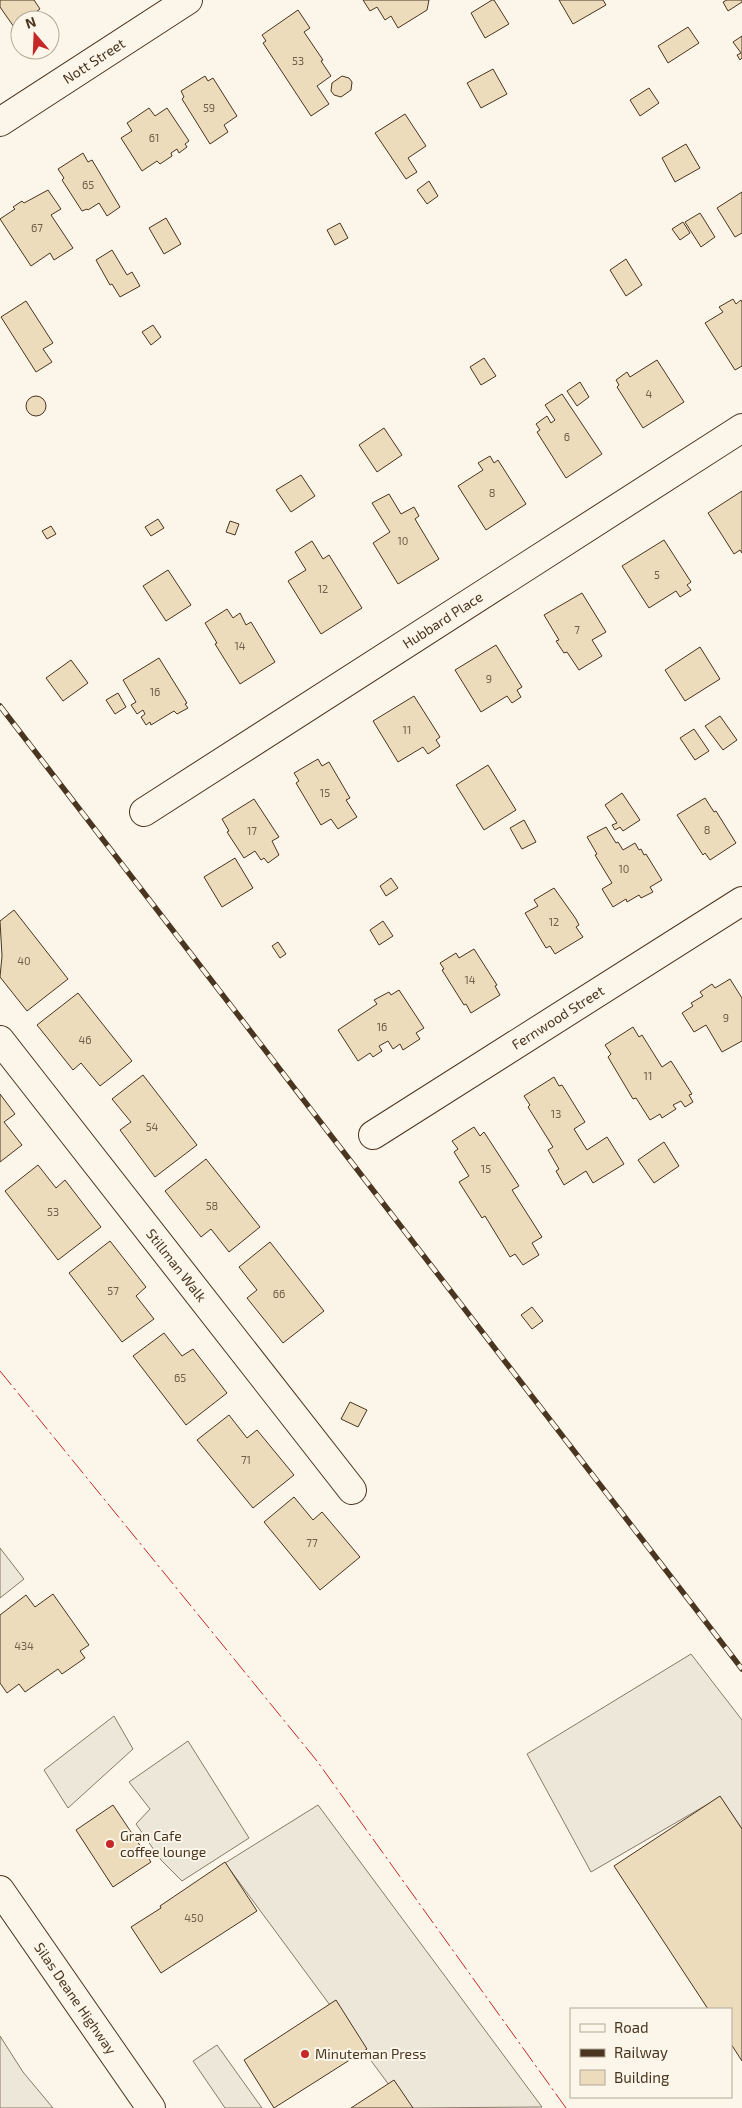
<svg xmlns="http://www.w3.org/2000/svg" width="742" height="2108" font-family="'Exo 2',sans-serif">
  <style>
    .parking { fill: #ede7d9; stroke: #887966 }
    .building { fill: #ecdcbc; stroke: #4a3520 }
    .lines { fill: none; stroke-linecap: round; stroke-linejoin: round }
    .minor-casing { stroke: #4a3520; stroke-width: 30 }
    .major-casing { stroke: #4a3520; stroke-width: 30 }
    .minor { stroke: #fbf6e9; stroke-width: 28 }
    .major { stroke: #fbf6e9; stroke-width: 28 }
    .rail-casing { stroke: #4a3520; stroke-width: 5.5 }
    .rail { stroke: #fbf6e9; stroke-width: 4; stroke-dasharray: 11; stroke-linecap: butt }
    .power { stroke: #c62828; stroke-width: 1; stroke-dasharray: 18 4 2.5 4; stroke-linecap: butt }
    .poi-dot { fill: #c62828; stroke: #fbf6e9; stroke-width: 2 }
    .labels { text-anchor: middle; stroke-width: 4; stroke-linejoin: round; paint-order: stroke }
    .number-label { font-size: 11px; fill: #725f47 }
    .street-label { font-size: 14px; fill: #4a3520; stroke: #fbf6e9 }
    .poi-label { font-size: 14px; fill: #4a3520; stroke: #fbf6e9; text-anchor: start }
  </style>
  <rect width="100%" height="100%" fill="#fbf6e9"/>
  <path class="parking" d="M0,1548L24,1579L0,1598Z
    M691,1654L742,1720V1829L720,1797L591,1872L527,1754Z
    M114,1716L133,1749L68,1808L44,1770Z
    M188,1741L249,1838L182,1881L161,1860L136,1824L150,1809L129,1782Z
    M318,1805L542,2107L406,2108L225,1863Z
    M0,2036L23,2072L53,2108H0Z
    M217,2045L262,2108H225L193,2061Z"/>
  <path class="building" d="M0,0H34L40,9L24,20H20V23L14,27L0,7Z
    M363,0H429L427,10L398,28L391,16L385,20L377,7L370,11Z
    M492,0H494L509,24L485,38L471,13Z
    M559,0H603L606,5L573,24Z
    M727,0H742V2L728,11L723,2Z
    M298,10L310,28L304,32L323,60L321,61L331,76L317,86L329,104L311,116L263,43L266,41L262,35Z
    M688,27L699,43L668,63L658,46Z
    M742,36V58L740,60L737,55L741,53L733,42Z
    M493,69L507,94L481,108L467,83Z
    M205,76L208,81L213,78L237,116L224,125L228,132L210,144L182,99L184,97L181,91Z
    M342,76L349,78L352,82L351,90L341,97L334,95L331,91L332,83Z
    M649,88L659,103L640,116L630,100Z
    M149,108L155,116L167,108L189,141L185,144L187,147L179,153L177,149L171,153L172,156L160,164L157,161L142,171L121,138L132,131L127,123Z
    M405,114L426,146L408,158L417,172L406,179L375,133Z
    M686,144L700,168L675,182L662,158Z
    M83,153L88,162L92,160L120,207L107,216L99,203L88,210L87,209L82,211L62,180L64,178L58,169Z
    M429,181L438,196L427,204L417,190Z
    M48,190L61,209L51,215L73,248L54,260L50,253L31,266L0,219L15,209L13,207L22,201L24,203Z
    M742,192V233L735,237L717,208Z
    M700,213L715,237L701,247L685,222Z
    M166,218L181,244L164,254L149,228Z
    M683,222L690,233L680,240L672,229Z
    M340,223L348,238L335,245L327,230Z
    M112,250L127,275L132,272L140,286L120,297L112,284L110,285L96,260Z
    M626,259L642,285L626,296L610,270Z
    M733,299L736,304L741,300L742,302V366L735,370L705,323L723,312L719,307Z
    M26,301L53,343L43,349L52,362L36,372L1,317Z
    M153,325L161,337L151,345L142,332Z
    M484,358L496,376L481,385L470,367Z
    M657,360L684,402L643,428L617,387L619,385L616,380L627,372L630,377Z
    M580,382L589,397L577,406L567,391Z
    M562,394L602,454L566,478L537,432L540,430L536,424L547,416L551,423L555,420L545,405Z
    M26 406a10 10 0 1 1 20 0a10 10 0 1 1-20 0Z
    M384,428L402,455L377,472L359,445Z
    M490,456L494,463L498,460L526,504L486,530L458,486L483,470L478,463Z
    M301,475L315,496L291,512L276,490Z
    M742,491V553L740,550L734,554L708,513Z
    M389,494L401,514L414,507L419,516L415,519L439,559L398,584L373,543L390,532L372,503Z
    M158,519L164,528L151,536L145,527Z
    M230,521L239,524L235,535L226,532Z
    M51,526L56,534L47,539L42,531Z
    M664,540L691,582L687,585L691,590L680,597L676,591L649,608L622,566Z
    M312,541L323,559L329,555L362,608L321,634L288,581L306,570L295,552Z
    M168,570L191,605L166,621L143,586Z
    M582,593L606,632L592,640L602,656L579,670L567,652L564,653L556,641L559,640L544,615Z
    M227,609L233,618L240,613L246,625L251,622L275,662L240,684L215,644L217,643L205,623Z
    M496,645L522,687L517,690L521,697L512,703L507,696L481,712L455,670Z
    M700,647L720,679L685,701L665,670Z
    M159,658L187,703L185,704L188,708L177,714L174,711L151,725L150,722L146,725L141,717L145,714L143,710L137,714L131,705L136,702L123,680Z
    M71,660L88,683L63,701L46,678Z
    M118,693L126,707L115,714L106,700Z
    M414,696L440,737L436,740L440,746L428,754L423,747L398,762L373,721Z
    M720,716L737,740L723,750L705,726Z
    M694,729L709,751L695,760L680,738Z
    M318,759L322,766L329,762L350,798L346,800L357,817L338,829L331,819L321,825L296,783L299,781L294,773Z
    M488,765L516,810L484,830L456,785Z
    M622,793L640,820L623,831L620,827L615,830L612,825L617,823L605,805Z
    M705,798L714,812L716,811L736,843L710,860L705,853L703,855L677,815Z
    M254,799L279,837L272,841L279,855L268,863L264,858L261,860L255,851L244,858L227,832L229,831L222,819Z
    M524,820L536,842L522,849L510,828Z
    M606,827L616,843L618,842L623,850L635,843L639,850L641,849L644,855L646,854L662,880L650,887L653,892L641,898L639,895L627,902L626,899L613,907L602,889L612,883L595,855L597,854L587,837Z
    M235,858L253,888L222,907L204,877Z
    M391,878L398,888L386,896L380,886Z
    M554,888L576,919L579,925L576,927L583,937L555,954L550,946L546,948L525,913L538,906L534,900Z
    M14,910L68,979L27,1011L0,977L2,956L0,921Z
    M383,921L393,936L379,945L370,930Z
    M278,942L286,954L280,958L272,946Z
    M474,949L497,985L495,986L500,995L471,1013L466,1004L464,1005L442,970L444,969L440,963L456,953L459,958Z
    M730,979L742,998V1041L722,1052L706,1025L694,1032L682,1013L693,1006L691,1003L703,996L700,992L712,984L715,988Z
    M399,990L424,1028L416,1033L420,1039L403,1050L400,1044L393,1049L388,1041L379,1046L382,1051L373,1057L370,1053L358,1061L338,1030L377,1004L374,1000L389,992L391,995Z
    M78,993L132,1061L100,1086L81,1063L73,1070L37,1025Z
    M633,1027L639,1037L642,1035L662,1067L671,1061L692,1094L689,1095L693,1102L685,1107L681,1101L673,1105L676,1109L662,1118L660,1114L650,1120L636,1098L633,1099L608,1057L611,1054L605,1045Z
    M143,1075L197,1145L155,1177L120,1130L131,1122L112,1099Z
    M554,1077L559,1086L562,1085L585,1122L574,1129L587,1150L607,1137L624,1164L593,1183L586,1171L564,1185L556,1171L559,1169L548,1150L553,1147L528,1107L530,1105L524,1096Z
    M0,1094L15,1114L4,1122L22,1145L0,1162Z
    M474,1127L480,1136L484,1132L519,1186L512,1190L542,1237L532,1243L539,1255L523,1265L515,1254L510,1257L485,1216L482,1218L459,1182L469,1176L454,1152L458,1149L452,1141Z
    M664,1142L679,1166L654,1183L638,1160Z
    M206,1159L260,1227L229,1252L211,1229L201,1237L165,1191Z
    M38,1165L56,1188L65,1180L101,1227L58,1260L5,1191Z
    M110,1241L146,1287L136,1296L154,1319L122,1342L69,1273Z
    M270,1242L324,1311L283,1343L247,1298L257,1290L239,1267Z
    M532,1307L543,1321L532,1329L521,1315Z
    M164,1333L182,1356L193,1349L227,1393L186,1425L133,1356Z
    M350,1402L367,1410L358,1427L341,1419Z
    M229,1415L247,1438L257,1430L294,1475L253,1508L197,1440Z
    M294,1497L313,1520L322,1512L360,1557L320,1590L264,1522Z
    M53,1594L89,1645L80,1651L85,1658L62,1674L58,1669L25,1692L19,1684L7,1693L0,1683V1615L26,1595L35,1607Z
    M720,1796L742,1829V2061L731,2044V2009H708L614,1866Z
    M113,1805L151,1862L113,1887L76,1830Z
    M225,1862L257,1911L161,1973L131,1927L161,1908L160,1906Z
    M336,2000L367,2049L274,2108L244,2060Z
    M394,2080L413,2108H351Z"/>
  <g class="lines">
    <g class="minor-casing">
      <g id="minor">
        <path id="s1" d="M0,122L188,0"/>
        <path id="s2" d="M144,812L742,428"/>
        <path id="s3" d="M0,1040L352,1490"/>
        <path id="s4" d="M373,1135L742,901"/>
      </g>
    </g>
    <g class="major-casing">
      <g id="major">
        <path id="s5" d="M0,1890L151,2108"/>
      </g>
    </g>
    <use href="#minor" class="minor"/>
    <use href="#major" class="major"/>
    <g class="rail-casing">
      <path id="rail" d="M0,706L742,1669"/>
    </g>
    <use href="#rail" class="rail"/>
    <path class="power" d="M0,1371L317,1761L566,2108"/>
  </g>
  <g class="poi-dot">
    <circle cx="110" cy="1844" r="5"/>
    <circle cx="305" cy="2054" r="5"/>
  </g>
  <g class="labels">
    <g class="number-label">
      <text x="298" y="65">53</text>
      <text x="209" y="112">59</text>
      <text x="154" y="142">61</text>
      <text x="88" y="189">65</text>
      <text x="37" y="232">67</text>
      <text x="649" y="398">4</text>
      <text x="567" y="441">6</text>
      <text x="492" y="497">8</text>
      <text x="403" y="545">10</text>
      <text x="657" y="579">5</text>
      <text x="323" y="593">12</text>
      <text x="577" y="634">7</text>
      <text x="240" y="650">14</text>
      <text x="489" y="683">9</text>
      <text x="155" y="696">16</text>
      <text x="407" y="734">11</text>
      <text x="325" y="797">15</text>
      <text x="707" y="834">8</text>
      <text x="252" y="835">17</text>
      <text x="624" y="873">10</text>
      <text x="554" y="926">12</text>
      <text x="24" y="965">40</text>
      <text x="470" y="984">14</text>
      <text x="726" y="1022">9</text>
      <text x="382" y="1031">16</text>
      <text x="85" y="1044">46</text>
      <text x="648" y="1080">11</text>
      <text x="556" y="1118">13</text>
      <text x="152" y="1131">54</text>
      <text x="486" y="1173">15</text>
      <text x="212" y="1210">58</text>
      <text x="53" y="1216">53</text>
      <text x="113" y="1295">57</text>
      <text x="279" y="1298">66</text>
      <text x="180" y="1382">65</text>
      <text x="246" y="1464">71</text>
      <text x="312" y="1547">77</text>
      <text x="24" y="1650">434</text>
      <text x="194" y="1922">450</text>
    </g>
    <g class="street-label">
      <text dy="5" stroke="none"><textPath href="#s1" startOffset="112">Nott Street</textPath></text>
      <text dy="5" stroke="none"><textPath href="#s2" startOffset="355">Hubbard Place</textPath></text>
      <text dy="5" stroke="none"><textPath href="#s4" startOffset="219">Fernwood Street</textPath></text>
      <text dy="5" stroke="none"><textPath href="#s3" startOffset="286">Stillman Walk</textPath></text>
      <text dy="5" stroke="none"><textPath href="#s5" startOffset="132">Silas Deane Highway</textPath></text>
    </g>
    <g class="poi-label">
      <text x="120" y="1841">Gran Cafe<tspan x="120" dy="16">coffee lounge</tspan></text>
      <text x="315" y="2059">Minuteman Press</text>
    </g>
  </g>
  <rect x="570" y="2008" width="162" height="90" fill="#fbf6e9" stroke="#b4a999"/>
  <rect x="580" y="2024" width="25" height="8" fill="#fbf6e9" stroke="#b4a999"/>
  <text x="614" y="2033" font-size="15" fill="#4a3520">Road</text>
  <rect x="580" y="2049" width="25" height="8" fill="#4a3520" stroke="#b4a999"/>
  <text x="614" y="2058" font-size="15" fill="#4a3520">Railway</text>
  <rect x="580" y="2070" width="25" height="15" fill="#ecdcbc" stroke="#b4a999"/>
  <text x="614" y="2083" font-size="15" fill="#4a3520">Building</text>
  <g transform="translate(35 35) rotate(341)"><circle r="24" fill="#fbf6e9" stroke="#b4a999"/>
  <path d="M0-4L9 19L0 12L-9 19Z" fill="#c62828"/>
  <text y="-8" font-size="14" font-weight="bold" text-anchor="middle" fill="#4a3520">N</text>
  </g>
</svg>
